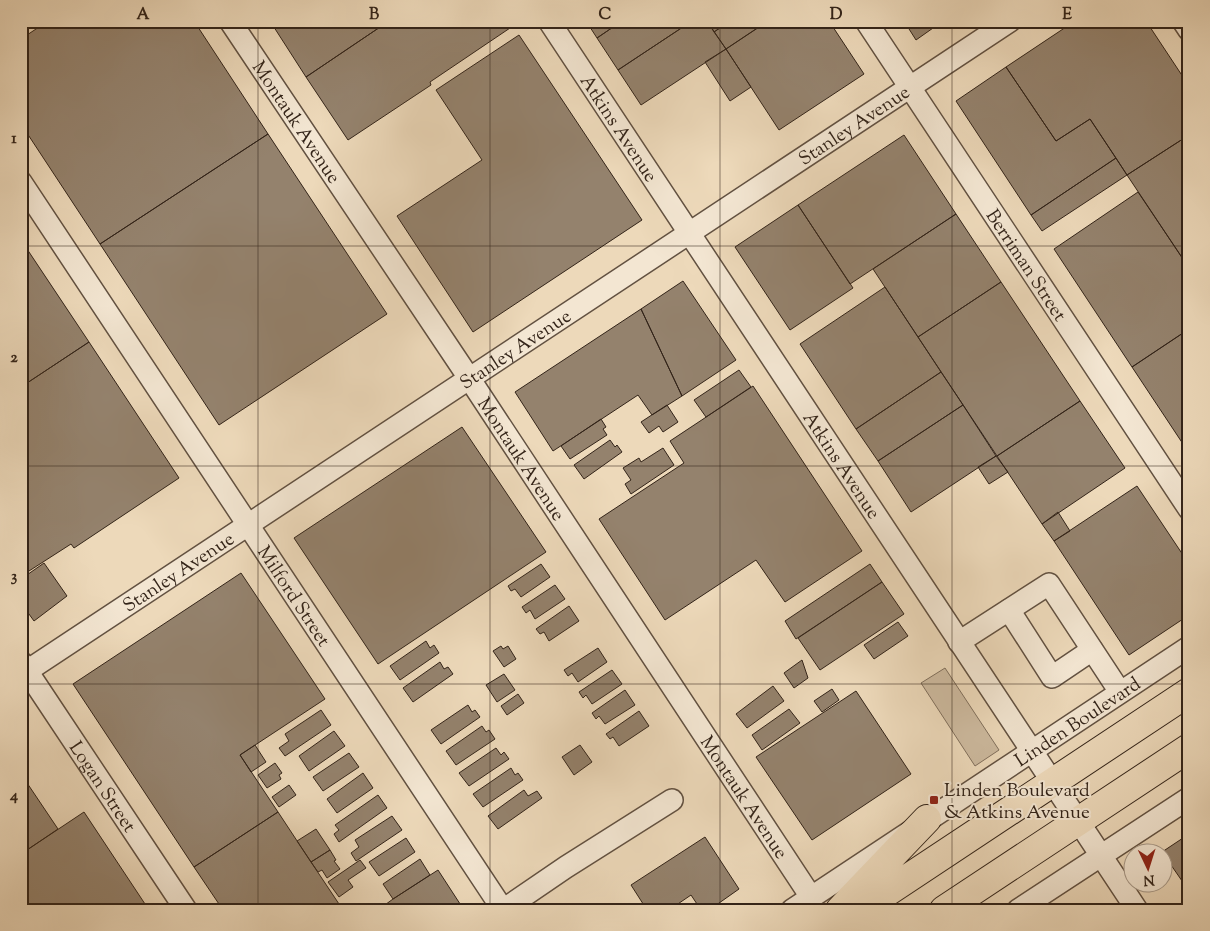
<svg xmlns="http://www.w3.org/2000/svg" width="1210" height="931" font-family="'Sorts Mill Goudy',serif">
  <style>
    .green { fill: #cdba9f; stroke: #806f5c }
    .building { fill: #94826d; stroke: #332419 }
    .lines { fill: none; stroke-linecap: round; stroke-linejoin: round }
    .minor-casing { stroke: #625141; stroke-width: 24 }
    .highway-casing { stroke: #332419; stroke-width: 30 }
    .minor { stroke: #f3e6d2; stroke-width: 21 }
    .highway { stroke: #edd9ba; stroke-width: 28 }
    .grid { fill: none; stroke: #332419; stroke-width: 1; stroke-opacity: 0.55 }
    .poi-dot { fill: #8f2418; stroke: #f3e6d2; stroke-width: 2 }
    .labels { text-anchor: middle; stroke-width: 4; stroke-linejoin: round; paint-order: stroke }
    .street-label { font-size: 19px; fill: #332419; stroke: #f3e6d2 }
    .poi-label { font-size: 19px; fill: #332419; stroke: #f3e6d2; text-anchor: start }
    .neatline { fill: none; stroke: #332419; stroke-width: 2 }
    .grid-label { font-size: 16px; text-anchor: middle; font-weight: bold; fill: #332419 }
  </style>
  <rect width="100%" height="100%" fill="#edd9ba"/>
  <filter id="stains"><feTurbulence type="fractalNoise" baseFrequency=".004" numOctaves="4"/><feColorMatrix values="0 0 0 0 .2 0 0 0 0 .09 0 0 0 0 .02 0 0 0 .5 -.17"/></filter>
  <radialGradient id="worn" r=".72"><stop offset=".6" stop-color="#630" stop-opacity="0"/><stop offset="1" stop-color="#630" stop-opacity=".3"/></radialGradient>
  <path class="green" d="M945,668L999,750L975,766L921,683Z"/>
  <path class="building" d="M48,21H194L268,134L100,244L21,124V39Z
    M270,21H389L306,77Z
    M389,21H510L513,26L430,82L431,85L348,140L306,77Z
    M586,21H622L597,38Z
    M622,21H692L618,70L597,38Z
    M692,21H707L726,49L641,105L618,70Z
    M707,21H730L714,32Z
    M730,21H768L726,49L714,32Z
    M768,21H829L864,74L779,130L726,49Z
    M904,21H943L916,40Z
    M1075,21H1146L1189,86V135L1127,175L1090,119L1056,141L1006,67Z
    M519,35L642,220L473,332L397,216L482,160L436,90Z
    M726,49L751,87L730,101L705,62Z
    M1006,67L1056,141L1090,119L1116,158L1031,215L956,101Z
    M268,134L387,314L219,425L100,244Z
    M904,135L956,214L850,284L798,205Z
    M1189,135V268L1127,175Z
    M1116,158L1127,175L1042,231L1031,215Z
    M1138,192L1189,268V329L1132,367L1054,249Z
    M798,205L853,288L790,330L735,247Z
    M956,214L1001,282L918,337L873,269Z
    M21,240L89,342L21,387Z
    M683,281L736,360L682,396L641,309Z
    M1001,282L1080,401L997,456L918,337Z
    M885,287L941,372L856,429L800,344Z
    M641,309L682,396L652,415L638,395L553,451L515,392Z
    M1189,329V450H1187L1132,367Z
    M89,342L179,478L74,548L71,544L29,571L27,567L21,571V387Z
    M739,370L751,387L706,417L694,400Z
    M941,372L963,405L878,461L856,429Z
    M753,386L862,551L785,602L756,560L665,620L599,519L684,463L670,441Z
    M1080,401L1125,468L1042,524L997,456Z
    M667,405L678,422L663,432L659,426L649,433L641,422Z
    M963,405L996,456L911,512L878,461Z
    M601,419L606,427L603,429L607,435L570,459L561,446Z
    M462,427L546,552L378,664L294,538Z
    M610,440L615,447L617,445L622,452L584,479L574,465Z
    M663,448L674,465L631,494L625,484L631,480L623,468L639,458L641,462Z
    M996,456L1008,472L989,484L978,467Z
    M1137,486L1189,564V615L1129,655L1054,541Z
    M1058,512L1070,531L1054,541L1042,524Z
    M44,563L67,596L34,621L21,603V581L25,579L24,577Z
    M541,564L550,577L521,597L515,589L511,591L508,586Z
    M870,564L882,582L796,639L785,621Z
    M241,573L325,699L240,755L278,812L194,867L73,684Z
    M882,582L904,614L820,670L798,638Z
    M555,585L565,599L535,619L530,610L526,613L522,607Z
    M569,606L579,621L549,641L544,632L540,634L536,629Z
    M898,622L908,636L874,659L864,645Z
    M426,641L430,648L434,645L439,653L400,680L390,666Z
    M501,646L503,649L508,646L516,659L504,667L493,651Z
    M598,648L607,662L578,682L572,673L568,676L564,670Z
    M802,660L808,678L794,688L784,673Z
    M440,662L444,669L448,667L453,674L413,702L403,688Z
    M612,670L622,684L592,704L586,695L583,698L579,692Z
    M504,674L515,690L497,702L486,685Z
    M773,686L784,701L747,728L736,714Z
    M832,689L839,700L822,712L814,701Z
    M625,690L635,705L605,724L599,716L596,719L592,713Z
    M856,691L911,774L812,840L756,757Z
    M518,694L524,703L507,715L501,706Z
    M468,705L472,712L475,710L480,717L441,744L431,730Z
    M789,709L800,723L762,750L752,735Z
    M321,710L331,725L285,756L279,748L289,741L285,734Z
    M639,711L649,726L619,746L613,737L610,739L606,734Z
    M482,726L486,732L489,730L495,739L456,765L446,751Z
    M334,731L345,746L309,771L299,756Z
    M255,745L266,762L251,772L240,755Z
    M580,745L592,762L574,775L562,757Z
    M496,748L501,755L504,752L509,759L469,786L459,773Z
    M349,753L359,767L323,791L313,777Z
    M275,763L282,773L279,775L281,779L267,788L258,775Z
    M511,768L515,775L518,773L523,780L483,807L473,794Z
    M363,773L373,788L337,813L327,799Z
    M21,774L58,829L21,854Z
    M289,785L296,795L279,807L272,797Z
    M524,790L528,796L537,791L542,798L498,829L488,816Z
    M378,795L387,808L339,842L334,834L339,830L335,825Z
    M84,812L149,910H21V854Z
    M278,812L311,862L343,910H223L194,867Z
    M392,816L402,830L356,861L351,853L359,847L355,840Z
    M316,829L330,850L311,862L297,841Z
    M1189,834V891L1162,852Z
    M705,837L739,889L712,908L710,904L701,910L691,895L669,910H647L631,885Z
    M406,838L415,852L379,876L369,862Z
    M330,850L336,860L334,861L340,869L327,878L322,870L318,872L311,862Z
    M420,859L430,875L393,899L383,884Z
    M360,860L366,868L348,880L353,887L339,897L328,882Z
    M438,870L464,910H378L393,899Z"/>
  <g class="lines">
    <g class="minor-casing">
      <g id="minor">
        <path id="s1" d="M230,21L469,378L811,897"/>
        <path id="s2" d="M549,21L1137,910"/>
        <path id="s3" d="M866,21L1189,509"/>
        <path d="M1183,21L1189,30"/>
        <path id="s4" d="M21,182L503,910"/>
        <path d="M1009,610L1052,677L1092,650"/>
        <path d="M959,642L1049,584L1120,692"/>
        <path id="s5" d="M21,662L186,910"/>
        <path id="s6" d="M21,675L1010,21"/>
        <path d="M503,910L566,867L672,800"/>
        <path id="s7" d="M792,910L1189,647"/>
        <path d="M1018,910L1189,798"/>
      </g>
    </g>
    <g class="highway-casing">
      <path id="highway" d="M840,910L927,819
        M860,910L1189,692
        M944,910L1189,748"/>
    </g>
    <use href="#minor" class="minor"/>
    <use href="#highway" class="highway"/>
  </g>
  <path class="grid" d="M258,21V910M490,21V910M720,21V910M952,21V910M21,246H1189M21,466H1189M21,684H1189"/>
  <rect class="poi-dot" x="929" y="795" width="10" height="10" rx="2.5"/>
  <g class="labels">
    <g class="street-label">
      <text dy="7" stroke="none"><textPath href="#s1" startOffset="121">Montauk Avenue</textPath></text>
      <text dy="7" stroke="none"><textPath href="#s6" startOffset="998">Stanley Avenue</textPath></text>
      <text dy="7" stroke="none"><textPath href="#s2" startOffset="128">Atkins Avenue</textPath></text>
      <text dy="7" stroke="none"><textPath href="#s3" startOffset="292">Berriman Street</textPath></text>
      <text dy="7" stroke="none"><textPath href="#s6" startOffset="592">Stanley Avenue</textPath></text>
      <text dy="7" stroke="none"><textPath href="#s1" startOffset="526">Montauk Avenue</textPath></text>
      <text dy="7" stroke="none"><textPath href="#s2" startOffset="532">Atkins Avenue</textPath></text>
      <text dy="7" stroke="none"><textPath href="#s6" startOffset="188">Stanley Avenue</textPath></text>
      <text dy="7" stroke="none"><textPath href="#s4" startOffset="496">Milford Street</textPath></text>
      <text dy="7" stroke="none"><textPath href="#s7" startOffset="342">Linden Boulevard</textPath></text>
      <text dy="7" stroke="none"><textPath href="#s5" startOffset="149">Logan Street</textPath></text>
      <text dy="7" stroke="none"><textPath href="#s1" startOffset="931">Montauk Avenue</textPath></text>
    </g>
    <g class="poi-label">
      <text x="944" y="796">Linden Boulevard<tspan x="944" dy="22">&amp; Atkins Avenue</tspan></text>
    </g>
  </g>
  <rect width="1210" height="931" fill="none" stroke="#edd9ba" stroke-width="55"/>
  <g transform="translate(1148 868) rotate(176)"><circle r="24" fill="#f3e6d2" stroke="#a69888"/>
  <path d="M0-4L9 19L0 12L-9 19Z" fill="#8f2418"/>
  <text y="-8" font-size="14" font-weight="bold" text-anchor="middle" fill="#332419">N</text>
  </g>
  <rect x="28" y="28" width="1154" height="876" class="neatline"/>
  <g class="grid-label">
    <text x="143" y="19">A</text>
    <text x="374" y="19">B</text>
    <text x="605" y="19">C</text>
    <text x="836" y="19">D</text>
    <text x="1067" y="19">E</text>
    <text x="14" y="143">1</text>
    <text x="14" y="362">2</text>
    <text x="14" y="581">3</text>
    <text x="14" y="800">4</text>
  </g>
  <rect width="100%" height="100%" filter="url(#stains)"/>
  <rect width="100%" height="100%" fill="url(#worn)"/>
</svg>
